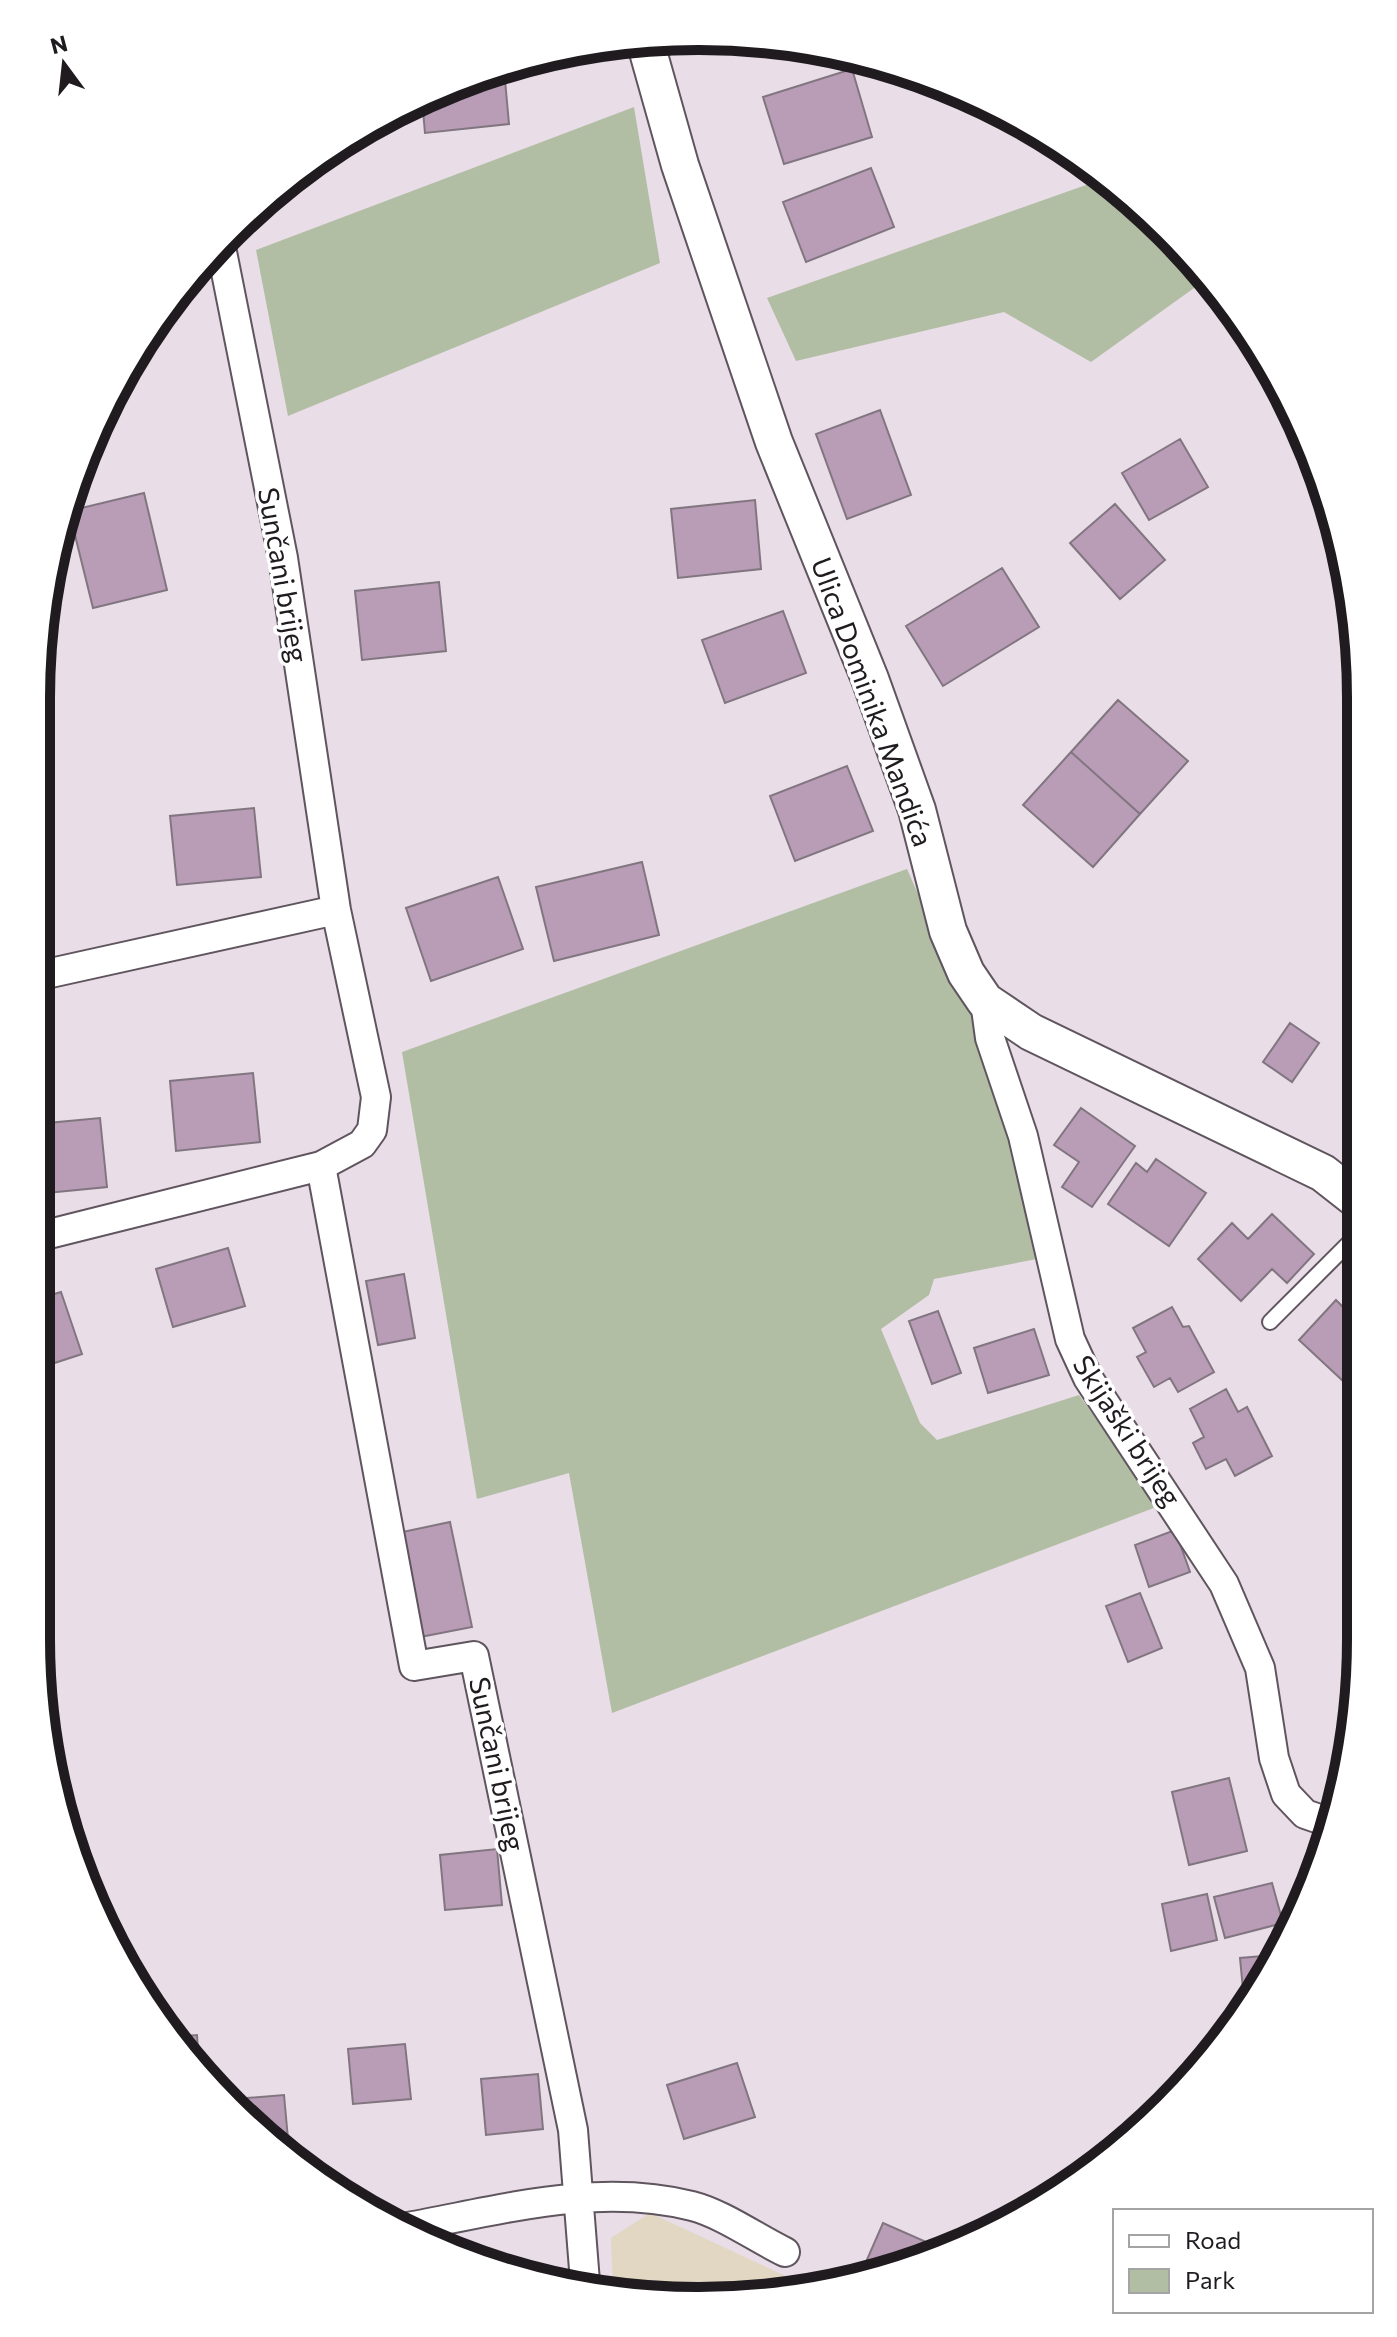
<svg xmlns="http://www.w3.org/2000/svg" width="1397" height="2337" font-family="Commissioner,sans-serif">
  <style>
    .education { fill: #e1d7c2 }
    .green { fill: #b2bea4 }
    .building { fill: #b99cb6; stroke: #817680; stroke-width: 2 }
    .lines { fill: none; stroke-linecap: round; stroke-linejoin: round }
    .service-casing { stroke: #5f555e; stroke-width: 18 }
    .minor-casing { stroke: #5f555e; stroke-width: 32 }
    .tertiary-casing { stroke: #5f555e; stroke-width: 40 }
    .service { stroke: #fff; stroke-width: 14 }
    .minor { stroke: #fff; stroke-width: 28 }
    .tertiary { stroke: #fff; stroke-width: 36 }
    .labels { text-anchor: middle; stroke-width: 7; stroke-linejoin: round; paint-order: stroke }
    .street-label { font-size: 28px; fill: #1f1b1f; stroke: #fff }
    .rim { fill: none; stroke: #1f1b1f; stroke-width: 10 }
  </style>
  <rect width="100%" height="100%" fill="#e9dde8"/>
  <path class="education" d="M650,2213L803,2284L698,2301L613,2287L611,2238Z"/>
  <path class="green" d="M634,107L660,263L288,416L256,250Z
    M1103,179L1196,261L1208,278L1091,362L1004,312L796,361L767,298Z
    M907,869L988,1052L1042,1258L934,1279L929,1295L881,1329L920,1423L937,1440L1079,1395L1159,1506L612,1713L569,1473L477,1499L402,1052Z"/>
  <path class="building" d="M504,69L509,124L425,133L422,99L445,86Z
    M852,69L872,137L784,164L763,97Z
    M871,168L894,227L806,262L783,202Z
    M880,410L911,495L847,519L816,434Z
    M1180,439L1208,487L1149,520L1122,473Z
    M144,493L167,590L93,608L69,511Z
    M755,500L761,569L678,578L671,509Z
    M1115,504L1165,560L1120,599L1070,543Z
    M1002,568L1039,627L943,686L906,626Z
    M439,582L446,651L362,660L355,591Z
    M783,611L806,673L725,703L702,640Z
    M1118,700L1188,761L1140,814L1071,752Z
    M1071,752L1140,814L1093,867L1023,805Z
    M847,766L873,831L795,861L770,796Z
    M254,808L261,877L177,885L170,816Z
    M642,862L659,935L554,961L536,887Z
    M498,877L523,949L431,981L406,908Z
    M1290,1023L1319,1043L1292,1082L1263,1062Z
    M253,1073L260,1142L176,1151L170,1081Z
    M1081,1108L1135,1146L1092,1207L1062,1187L1079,1162L1054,1145Z
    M100,1118L107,1187L37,1194V1124Z
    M1156,1159L1206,1193L1169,1246L1108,1204L1136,1163L1147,1172Z
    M1272,1214L1314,1254L1287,1283L1272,1269L1241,1301L1198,1259L1232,1223L1248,1239Z
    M228,1248L245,1306L173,1327L156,1269Z
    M404,1274L415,1338L378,1345L366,1281Z
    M61,1292L82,1354L36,1369L37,1299Z
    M1336,1300L1351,1315L1360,1306V1363L1343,1381L1299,1340Z
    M1172,1307L1183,1327L1189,1326L1214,1372L1178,1392L1170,1378L1154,1387L1137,1357L1146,1352L1133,1328Z
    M938,1311L961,1373L932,1384L909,1321Z
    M1034,1329L1049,1375L988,1393L974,1348Z
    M1226,1389L1238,1412L1247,1407L1272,1456L1235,1476L1226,1459L1206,1469L1193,1443L1204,1437L1190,1409Z
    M450,1522L472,1627L415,1638L393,1534Z
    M1175,1530L1190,1572L1149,1587L1135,1545Z
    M1140,1593L1162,1648L1128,1662L1106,1606Z
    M1229,1778L1247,1851L1189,1865L1172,1792Z
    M497,1849L502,1905L445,1910L440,1855Z
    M1272,1883L1283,1923L1225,1938L1214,1897Z
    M1207,1894L1217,1940L1171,1951L1162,1904Z
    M1275,1955L1249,2007L1245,2011L1240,1958Z
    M197,2035L199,2067L170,2037Z
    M405,2044L411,2099L353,2104L348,2049Z
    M737,2063L755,2117L684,2139L667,2085Z
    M538,2074L543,2129L486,2135L481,2079Z
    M284,2095L289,2150H288L234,2099Z
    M883,2223L924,2241L913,2265L866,2273L862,2271Z
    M547,2265L548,2276L505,2269Z"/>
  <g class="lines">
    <g class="service-casing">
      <path id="service" d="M1270,1322L1360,1232"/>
    </g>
    <g class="minor-casing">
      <path id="minor" d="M220,242L283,558L336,910L376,1097L372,1130L362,1144L321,1166L414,1666L474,1656L573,2130L585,2282
        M37,976L336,910
        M985,1001L990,1038L1023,1136L1070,1339L1088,1378L1224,1584L1260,1668L1274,1758L1286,1794L1305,1814L1331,1823
        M37,1237L321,1166
        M408,2227C502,2210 597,2182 692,2206C723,2214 756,2238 785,2252"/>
    </g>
    <g class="tertiary-casing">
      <path id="tertiary" d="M645,41L680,165L774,442L870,679L917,810L948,931L966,973L985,1001L1031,1032L1323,1173L1360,1202"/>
    </g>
    <use href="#service" class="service"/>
    <use href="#minor" class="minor"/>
    <use href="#tertiary" class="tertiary"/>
  </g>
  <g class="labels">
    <g class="street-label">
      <text transform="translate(283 575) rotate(80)" y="10">Sunčani brijeg</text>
      <text transform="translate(872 702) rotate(70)" y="10">Ulica Dominika Mandića</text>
      <text transform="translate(1127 1431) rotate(57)" y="10">Skijaški brijeg</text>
      <text transform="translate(497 1764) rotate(78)" y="10">Sunčani brijeg</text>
    </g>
  </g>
  <path d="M0 0H1397V2337H0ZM698 50H699A648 648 0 0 1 1347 698V1639A648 648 0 0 1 699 2287H698A648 648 0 0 1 50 1639V698A648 648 0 0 1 698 50Z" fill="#fff" fill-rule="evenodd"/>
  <path class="rim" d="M698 50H699A648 648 0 0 1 1347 698V1639A648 648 0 0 1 699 2287H698A648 648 0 0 1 50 1639V698A648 648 0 0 1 698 50Z"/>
  <rect x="1113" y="2209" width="260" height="104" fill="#ffffff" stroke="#a5a4a5" stroke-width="2"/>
  <rect x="1129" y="2235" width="40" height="12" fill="#ffffff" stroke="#a5a4a5" stroke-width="2"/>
  <text x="1185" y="2249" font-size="24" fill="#1f1b1f">Road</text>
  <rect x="1129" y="2269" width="40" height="24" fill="#b2bea4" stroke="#a5a4a5" stroke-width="2"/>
  <text x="1185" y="2289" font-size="24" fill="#1f1b1f">Park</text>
  <g transform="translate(64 64) rotate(345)" stroke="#ffffff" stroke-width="6" paint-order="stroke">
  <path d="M0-6L14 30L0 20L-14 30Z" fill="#1f1b1f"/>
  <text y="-12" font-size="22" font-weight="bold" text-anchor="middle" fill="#1f1b1f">N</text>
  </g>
</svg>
